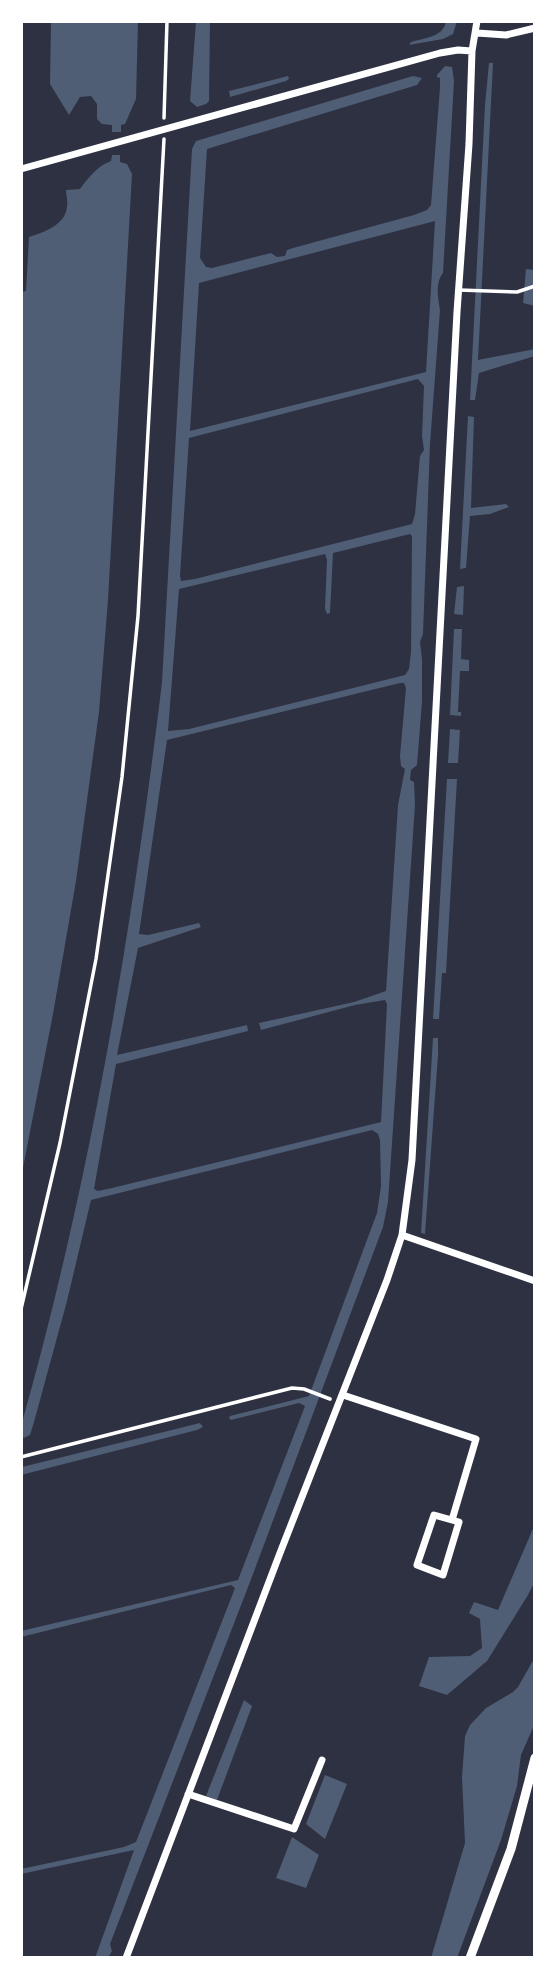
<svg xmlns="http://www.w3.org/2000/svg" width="556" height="1979" font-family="'DejaVu Sans',sans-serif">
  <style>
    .water { fill: #4f5d75; fill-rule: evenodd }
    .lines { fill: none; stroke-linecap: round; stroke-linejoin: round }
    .path { stroke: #fff; stroke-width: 3.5 }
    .service { stroke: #fff; stroke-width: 3.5 }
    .minor { stroke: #fff; stroke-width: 7 }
    .tertiary { stroke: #fff; stroke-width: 9 }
  </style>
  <rect width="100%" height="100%" fill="#2d3142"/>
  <path class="water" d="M51,21H138L136,99L125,124L121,125V132H112V125L102,124L97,119V104L91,96L80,97L69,115L50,84Z
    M196,21H210L209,101L206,104L197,107L190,101Z
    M446,21H457L453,34L443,39L409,45L411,42C424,38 444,37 446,21Z
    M489,63H493L478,360L535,349V356L479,373L475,400H470L485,105Z
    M445,66L452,67L454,81L443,273C435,283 438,298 440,310L430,444L423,634L420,642L422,659V702L417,765L411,770L410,780L414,782L415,805L388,1202L383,1227L250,1582L110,1944L112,1951L108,1958H95L134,1850L21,1874V1869L124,1847L136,1842L235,1588L231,1585L21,1637V1631L238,1580L305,1406L299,1403L231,1420L229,1418L230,1416L309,1396L377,1213L381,1186L380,1140L378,1134L372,1130L91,1200L67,1301L34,1422L30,1435L24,1438L21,1436V1426C90,1183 132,932 162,682L192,149L196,141L413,76L422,78L417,85L207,149L200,258L206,267L212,268L271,253L277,257L285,256L287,250L293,248L414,215L427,210L431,205L440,87V78L437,77V75ZM435,221L426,372L190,431L199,283ZM418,379L424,386L422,436L424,450L420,456L415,514L412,524L195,579L181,581L180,576L189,438ZM410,534L412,536L411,652L409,669L405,675L189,729L168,731L179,589L325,554L327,560L325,609L327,614L330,613L333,553ZM400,683H404L406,688L400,756L401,766L405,769L398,805L386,991L354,1002L259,1023L261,1030L355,1005L385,1000L387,1004L381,1122L112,1188L98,1191L94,1189L116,1064L248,1031L247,1025L117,1055L138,948L201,927L199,923L148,935L139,934L167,740Z
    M288,76L289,79L286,81L230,97L229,91Z
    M112,155H120V162L127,164L132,174L108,600L99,712L76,881L53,1014L21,1178L23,319H21V292L26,291L29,237C44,232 66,225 67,206C68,201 66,195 66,190L80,189C89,177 97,166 111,161Z
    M526,269L535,270V306L523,303Z
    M468,416L474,417L471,508L506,504L509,507L490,514L470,516L466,568L460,569Z
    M464,586L463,615L454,614L457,587Z
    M454,629H462L461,659L469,660V671H460L458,712H461V716L450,715Z
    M450,729L460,730L458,763H448Z
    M447,779H457L446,973H442L439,1019H433Z
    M433,1038H438V1055L425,1234L421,1233Z
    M200,1423L203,1427L197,1430L21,1475L22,1467Z
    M535,1524V1581L528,1595L487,1661L447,1695L419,1686L429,1657L470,1656L482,1648L480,1619L469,1613L474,1602L498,1610Z
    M535,1657V1723L521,1755L517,1786L501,1840L457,1958H431L465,1843L462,1777L465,1736L470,1725L486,1708L513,1692L518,1687Z
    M244,1700L252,1706L217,1800L206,1796Z
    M325,1775L347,1784L325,1839L306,1824Z
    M292,1837L319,1855L306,1888L276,1878Z"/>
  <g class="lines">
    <path class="path" d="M164,118L167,21
      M21,1309L60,1143L96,959L122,777L138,616L164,139
      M21,1457L292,1388L304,1389L330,1399"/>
    <path class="service" d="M459,290L517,292L535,286"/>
    <path class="minor" d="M477,33L506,35L535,28
      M21,169L440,53L458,50L472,51
      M402,1235L535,1281
      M343,1395L476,1439L452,1520
      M434,1515L459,1522L443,1575L417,1565Z
      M188,1794L294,1829L322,1760
      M126,1958L280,1553L387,1280L402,1235L412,1160L457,312L469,144L472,51L477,21"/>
    <path class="tertiary" d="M470,1958L511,1849L535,1758"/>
  </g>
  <rect width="556" height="1979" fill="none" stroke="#ffffff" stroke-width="46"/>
</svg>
